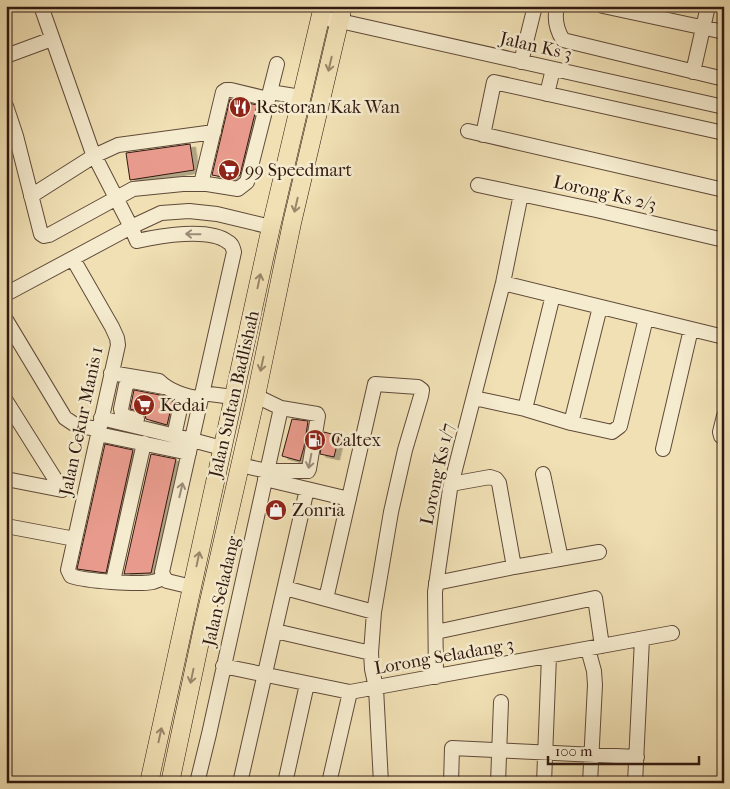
<svg xmlns="http://www.w3.org/2000/svg" width="730" height="789" font-family="'IM FELL French Canon',serif">
  <style>
    .building { fill: #e89b8c; stroke: #301810; filter: url(#shadow) }
    .lines { fill: none; stroke-linecap: round; stroke-linejoin: round }
    .minor-casing { stroke: #604a39; stroke-width: 16 }
    .major-casing { stroke: #301810; stroke-width: 19 }
    .minor { stroke: #f5ebce; stroke-width: 14 }
    .major { stroke: #f0e0b4; stroke-width: 18 }
    .oneway { stroke: #9a866a }
    .oneway2 { stroke: #9c8c78 }
    .labels { text-anchor: middle; stroke-width: 5; stroke-linejoin: round; paint-order: stroke }
    .street-label { font-size: 18px; fill: #301810; stroke: #f5ebce }
    .poi-label { font-size: 18px; fill: #301810; stroke: #f5ebce; text-anchor: start }
  </style>
  <defs>
    <filter id="shadow"><feDropShadow dx="5.5" dy="3" stdDeviation="0" flood-color="#0004"/></filter>
  </defs>
  <rect width="100%" height="100%" fill="#f0e0b4"/>
  <filter id="stains"><feTurbulence type="fractalNoise" baseFrequency=".004" numOctaves="4"/><feColorMatrix values="0 0 0 0 .2 0 0 0 0 .09 0 0 0 0 .02 0 0 0 .5 -.17"/></filter>
  <radialGradient id="worn" r=".72"><stop offset=".6" stop-color="#630" stop-opacity="0"/><stop offset="1" stop-color="#630" stop-opacity=".3"/></radialGradient>
  <path class="building" d="M230,99L257,105L240,175L233,179L212,175Z
    M190,144L194,170L130,180L126,153Z
    M134,390L165,396L173,400L167,425L146,419L145,415L142,412L130,409Z
    M292,419L308,421L304,447L300,461L282,456Z
    M324,432L339,436L334,457L320,454Z
    M105,444L133,450L106,573L77,569Z
    M151,454L176,459L151,573L124,574Z"/>
  <g class="lines">
    <g class="minor-casing">
      <path id="minor" d="M41,6L92,151L131,227L137,241C159,236 209,227 228,242C232,244 233,248 234,252L162,572L164,577
        M557,6C554,19 556,29 563,40L724,79
        M603,6L724,32
        M320,18L340,21L724,107
        M6,56L52,39
        M521,62L535,6
        M693,72L708,6
        M270,92L301,97
        M547,94L553,69
        M6,106L16,136L41,234L44,236L49,235L133,189L183,184H207L238,189L247,182L277,64
        M468,131L724,190
        M483,135L494,82L724,133
        M201,184L223,92L226,90H231L268,99
        M478,185L596,210L724,240
        M31,196L94,156L118,145L214,132
        M73,259L112,327L117,338L118,345L68,570L71,576C86,581 137,585 153,582C157,581 161,579 164,577
        M503,283L724,337
        M6,294L131,227L161,213L189,211L217,214L271,227
        M553,295L525,409L571,423L612,432L620,426L646,318
        M6,320L65,418L77,426L99,429
        M111,373L159,381C170,392 186,396 201,399
        M202,393L233,397
        M474,398L525,409
        M6,401L62,490L6,479
        M724,416L720,432L721,436L724,437
        M101,418L192,440L222,448
        M137,419C130,418 122,418 121,409L126,385L132,381L164,387
        M571,423L600,307
        M98,434L189,453
        M174,436L183,395
        M663,449L691,329
        M240,465L267,471H308L309,469L318,416L317,414L281,408L256,396
        M543,474L561,559
        M265,479L349,499
        M451,484L490,477L496,479L499,483L514,567
        M6,526L75,539
        M164,577L167,581L192,587
        M113,581L144,443
        M436,583L514,567L599,552
        M285,588L374,612
        M326,599L375,384L418,387L422,390L421,396L405,450L391,512L374,612L371,653L372,669L376,688L381,783
        M275,631L371,653
        M436,632L595,598L602,646
        M588,649L594,671L595,685L590,783
        M223,666L350,692L672,633
        M436,677L435,592L450,489L503,283L521,194
        M197,783L209,734L281,408
        M240,783L307,489
        M285,783L307,684
        M329,783L350,692
        M451,783L452,748L637,757
        M498,783L501,702
        M544,783L549,656
        M635,783L642,639"/>
    </g>
    <g class="major-casing">
      <path id="major" d="M149,783L271,227L323,6
        M170,783L202,632L256,396L292,223L343,6"/>
    </g>
    <use href="#minor" class="minor"/>
    <use href="#major" class="major"/>
  </g>
  <defs><path id="oneway-shaft" d="M-6 0H5M1.5-3L5.5 0L1.5 3" fill="none" stroke-width="1.6" stroke-linecap="round" stroke-linejoin="round" transform="scale(1.25)"/></defs>
  <g class="oneway">
    <use href="#oneway-shaft" transform="translate(330 64) rotate(103)"/>
    <use href="#oneway-shaft" transform="translate(296 205) rotate(103)"/>
    <use href="#oneway-shaft" transform="translate(259 281) rotate(-78)"/>
    <use href="#oneway-shaft" transform="translate(262 364) rotate(102)"/>
    <use href="#oneway-shaft" transform="translate(198 559) rotate(-78)"/>
    <use href="#oneway-shaft" transform="translate(192 676) rotate(102)"/>
    <use href="#oneway-shaft" transform="translate(160 735) rotate(-78)"/>
  </g>
  <g class="oneway2">
    <use href="#oneway-shaft" transform="translate(193 234) rotate(-179)"/>
    <use href="#oneway-shaft" transform="translate(310 461) rotate(101)"/>
    <use href="#oneway-shaft" transform="translate(181 490) rotate(-77)"/>
  </g>
  <defs>
    <g id="restaurant-disc" transform="scale(1.125)"><circle r="9.5" fill="#8f2418" stroke="#f5ebce"/><path d="M-5-6h1v4h1v-4h1v4h1v-4h1v5L-1.5 .5V6h-2V.5L-5-1ZM5-6V6H3V1.5H1.5Q1.5-4 5-6Z" fill="#fff"/></g>
    <g id="supermarket-disc" transform="scale(1.125)"><circle r="9.5" fill="#8f2418" stroke="#f5ebce"/><path d="M-6-5.5h2.5l.6 2H6L4.5 2H-2.5L-4.4-4H-6ZM-1.5 3.2a1.3 1.3 0 1 0 .1 0ZM3 3.2a1.3 1.3 0 1 0 .1 0Z" fill="#fff"/></g>
    <g id="fuel-disc" transform="scale(1.125)"><circle r="9.5" fill="#8f2418" stroke="#f5ebce"/><path d="M-5.5-6h7V0h2V4h1.3V-2.5L3-4.5l.8-.8L6-3V5H2.5V1h-1V6h-7ZM-4.2-4.7v3.2H.2V-4.7Z" fill="#fff"/></g>
    <g id="shop-disc" transform="scale(1.125)"><circle r="9.5" fill="#8f2418" stroke="#f5ebce"/><path d="M-5-2.5h2.3a2.7 3.5 0 0 1 5.4 0H5L5.5 6h-11ZM-1.5-2.5h3a1.5 2.3 0 0 0-3 0Z" fill="#fff"/></g>
  </defs>
  <g fill-rule="evenodd">
    <use href="#restaurant-disc" x="240" y="107"/>
    <use href="#supermarket-disc" x="229" y="170"/>
    <use href="#supermarket-disc" x="144" y="405"/>
    <use href="#fuel-disc" x="315" y="440"/>
    <use href="#shop-disc" x="276" y="510"/>
  </g>
  <g class="labels">
    <g class="street-label">
      <text transform="translate(536 46) rotate(13)" y="6">Jalan Ks 3</text>
      <text transform="translate(605 193) rotate(13)" y="6">Lorong Ks 2/3</text>
      <text transform="translate(234 394) rotate(-77)" y="6">Jalan Sultan Badlishah</text>
      <text transform="translate(81 421) rotate(-78)" y="6">Jalan Cekur Manis 1</text>
      <text transform="translate(437 474) rotate(-78)" y="6">Lorong Ks 1/7</text>
      <text transform="translate(221 591) rotate(-77)" y="6">Jalan Seladang</text>
      <text transform="translate(444 656) rotate(-10)" y="6">Lorong Seladang 3</text>
    </g>
    <g class="poi-label">
      <text x="256" y="113">Restoran Kak Wan</text>
      <text x="245" y="176">99 Speedmart</text>
      <text x="160" y="411">Kedai</text>
      <text x="331" y="446">Caltex</text>
      <text x="292" y="516">Zonria</text>
    </g>
  </g>
  <rect width="730" height="789" fill="none" stroke="#f0e0b4" stroke-width="25"/>
  <rect x="8" y="8" width="715" height="774" fill="none" stroke="#301810" stroke-width="2.5"/>
  <rect x="12" y="12" width="705" height="764" fill="none" stroke="#301810"/>
  <path d="M548 756v8h151v-8" fill="none" stroke="#301810" stroke-width="2.5"/>
  <text x="555" y="756" font-size="15" fill="#301810" stroke="#f5ebce" stroke-width="4" paint-order="stroke">100 m</text>
  <rect width="100%" height="100%" filter="url(#stains)"/>
  <rect width="100%" height="100%" fill="url(#worn)"/>
</svg>
